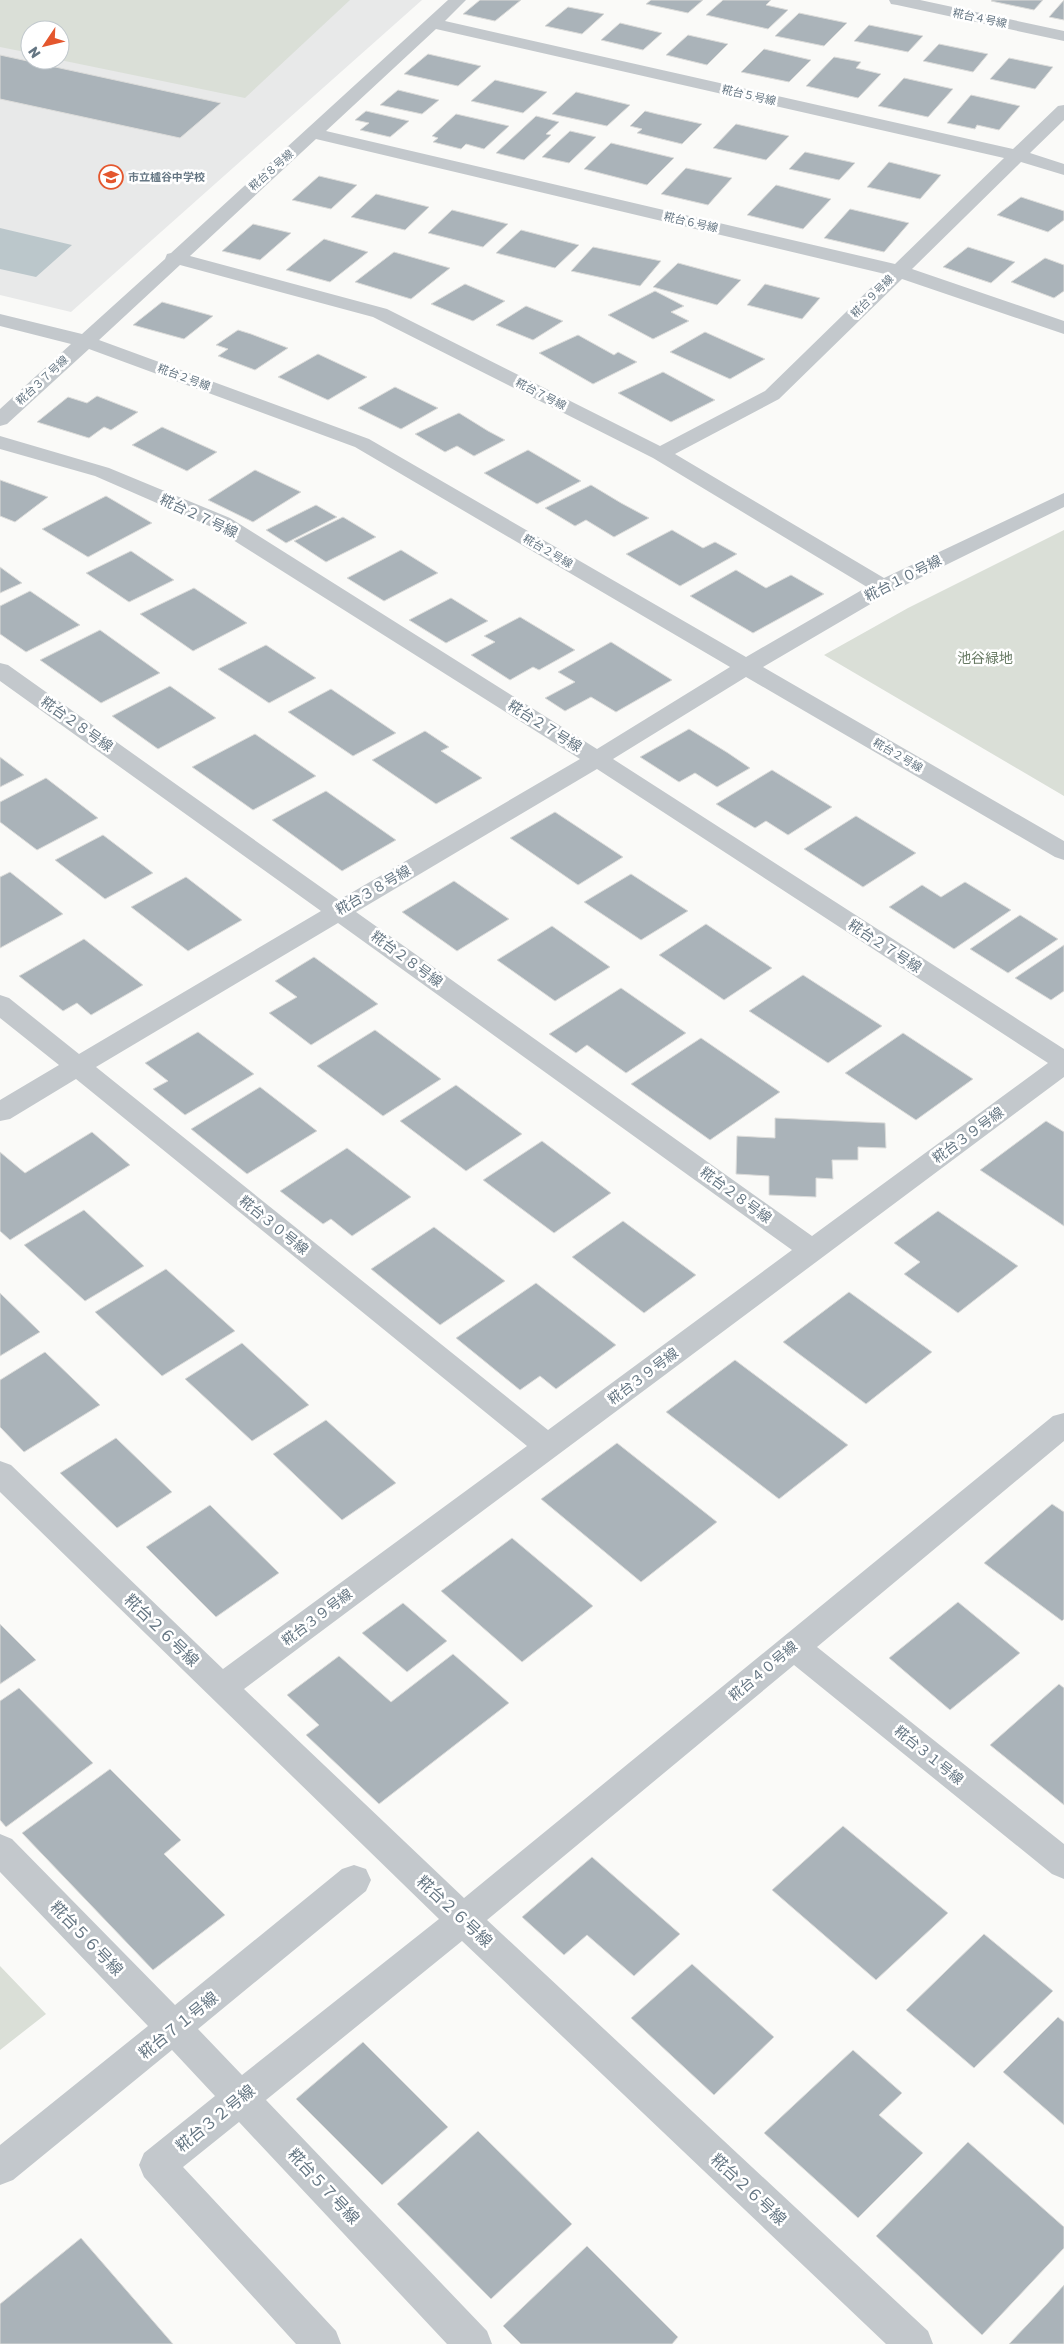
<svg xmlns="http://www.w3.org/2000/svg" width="1064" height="2344" font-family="Rubik,'Noto Sans JP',sans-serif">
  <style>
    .built { fill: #e8e9e9; fill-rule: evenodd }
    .green { fill: #dadfd7 }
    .water { fill: #bbc7cb }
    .building { fill: #aab3b9; stroke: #dcdcda }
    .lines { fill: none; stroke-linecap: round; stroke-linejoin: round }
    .minor { fill: #c3c8cc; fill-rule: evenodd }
    .labels { text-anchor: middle; stroke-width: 5; stroke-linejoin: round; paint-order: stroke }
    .far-street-label { font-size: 11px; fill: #657683; stroke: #fff }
    .far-poi-label { font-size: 11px; font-weight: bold; fill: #657683; stroke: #fff; text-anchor: start }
    .street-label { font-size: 14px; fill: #657683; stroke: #fff }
    .park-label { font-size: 14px; fill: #687a64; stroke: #fff }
    .near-street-label { font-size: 16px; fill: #657683; stroke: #fff }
  </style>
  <rect width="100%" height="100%" fill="#fafaf8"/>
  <path class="built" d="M0,0H422L71,312L0,295ZM30,30H60V60H30Z"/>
  <path class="green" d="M0,0H350L245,98L60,60V30H30V53L0,47Z
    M1064,530V796L824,655L908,608Z
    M0,1966L46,2014L0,2050Z"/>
  <path class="water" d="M0,228L72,245L36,277L0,269Z"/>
  <path class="building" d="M480,0H521L495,21L463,14Z
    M651,0H703L688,13L646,4Z
    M723,0H771L766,5L788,10L768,29L706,15Z
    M992,0H1043L1034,10L991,1Z
    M1064,0V20L1049,17Z
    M568,7L604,14L582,34L545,26Z
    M799,13L847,23L824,46L775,36Z
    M620,23L662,33L643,50L601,40Z
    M869,25L923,36L908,52L854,41Z
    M688,35L728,44L707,65L666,55Z
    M939,44L988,54L973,72L923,61Z
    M764,49L811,60L789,82L741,72Z
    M428,54L481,66L458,86L404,74Z
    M0,55L221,103L180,138L0,99Z
    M834,57L861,62L856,68L881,74L858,98L806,86Z
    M1009,58L1053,67L1035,89L990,79Z
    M904,78L953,89L928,117L878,106Z
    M495,80L547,92L523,113L471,101Z
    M398,90L439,100L422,114L380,105Z
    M576,92L630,105L607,126L552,114Z
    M971,95L998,101L1020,106L999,130L977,125L975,129L947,123Z
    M366,111L379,114L409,121L390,137L360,130L369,123L355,120Z
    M645,111L657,114L702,124L682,144L637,133L642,129L630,126Z
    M456,114L509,126L484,149L466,144L461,149L433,142L438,138L432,136Z
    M536,116L559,122L546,134L551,135L524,160L496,153Z
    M736,124L789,136L766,160L713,148Z
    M570,131L596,137L569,163L542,157Z
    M611,143L674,158L647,185L584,169Z
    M805,152L855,163L839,180L789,169Z
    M889,162L941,175L920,199L867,187Z
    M686,168L732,178L708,205L661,194Z
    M319,176L357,185L331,209L292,200Z
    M776,185L831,199L803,229L747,215Z
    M376,194L429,207L405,230L351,217Z
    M1021,197L1064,211V220L1048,232L997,215Z
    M850,209L909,223L884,252L824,238Z
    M452,210L508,224L483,247L428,233Z
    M253,224L291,233L260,260L222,251Z
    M521,230L579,245L555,268L496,253Z
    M324,239L368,252L330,282L286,270Z
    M593,247L661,261L640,286L571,271Z
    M968,247L1015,262L991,283L943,267Z
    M394,252L450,268L411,299L355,282Z
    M1045,258L1064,265V291L1054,298L1011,282Z
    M678,263L741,280L717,305L653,287Z
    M465,284L505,301L473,321L431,304Z
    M765,284L820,298L802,319L747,305Z
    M655,291L684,306L671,312L689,321L653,339L608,315Z
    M162,302L213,316L184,339L133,325Z
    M526,306L563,321L533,340L496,325Z
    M238,330L251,334L288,348L255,370L218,356L228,349L216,345Z
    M705,332L765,359L730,379L670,352Z
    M578,335L614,355L618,352L637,362L593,384L539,353Z
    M318,354L367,377L328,400L278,377Z
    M663,372L715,400L671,422L618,393Z
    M395,387L438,408L401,429L358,408Z
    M97,396L138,412L111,430L104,427L89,438L37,422L68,397L87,403Z
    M459,413L488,431L505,440L474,456L457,446L445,452L415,434Z
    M162,427L217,452L187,471L132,445Z
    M528,450L581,481L537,504L484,473Z
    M255,470L301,492L253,522L208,500Z
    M0,480L48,497L15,522L0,516Z
    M591,485L621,503L649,518L614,537L586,520L575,526L545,508Z
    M106,496L152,523L88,557L42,529Z
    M316,505L337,517L286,543L266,530Z
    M343,517L376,537L326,562L294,541Z
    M672,530L703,548L715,542L737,554L680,586L626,554Z
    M401,550L438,573L384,601L347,578Z
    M131,551L174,580L129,602L86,573Z
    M0,567L22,583L0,593Z
    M736,570L766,588L791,575L824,594L753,633L690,596Z
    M194,588L247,623L193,651L140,614Z
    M30,591L80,625L26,652L0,634V606Z
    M451,598L488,621L446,643L409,620Z
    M520,617L575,650L539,670L533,667L510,680L471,655L495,642L484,636Z
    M100,630L160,673L101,703L40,660Z
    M611,642L672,680L616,712L591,697L565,711L545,698L575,682L558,672Z
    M266,645L316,678L269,703L218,669Z
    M170,686L216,718L158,749L112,716Z
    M331,689L396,733L353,756L288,712Z
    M689,729L728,753L750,768L717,787L695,773L679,782L640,757Z
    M425,731L449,747L441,751L482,778L436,804L372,760Z
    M255,734L316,776L253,810L192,767Z
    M0,757L24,775L0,787Z
    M772,770L811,794L832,807L788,835L766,821L755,828L716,804Z
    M46,778L98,818L37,850L0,822V802Z
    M326,791L396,840L342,871L272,820Z
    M555,812L623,857L578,885L510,838Z
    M856,816L916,853L863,887L804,849Z
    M103,835L153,873L105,899L55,860Z
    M10,872L63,914L0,948V877Z
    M631,874L688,911L641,940L584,902Z
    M186,877L242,920L188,951L131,907Z
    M454,881L509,919L457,951L402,912Z
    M965,882L1011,910L954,949L889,907L922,885L941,897Z
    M1020,915L1058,939L1008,973L970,949Z
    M706,924L772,968L724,1000L659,955Z
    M552,926L610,967L555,1001L497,960Z
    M84,939L143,985L91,1015L77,1003L63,1011L19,976Z
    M1064,945V991L1051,1000L1015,978Z
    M314,957L378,1004L311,1045L269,1013L297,997L275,981Z
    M803,975L882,1026L828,1063L749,1011Z
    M621,988L686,1033L626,1073L587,1045L576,1053L549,1034Z
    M375,1030L441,1079L383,1116L317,1066Z
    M198,1032L254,1074L185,1115L153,1089L168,1081L145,1063Z
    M903,1033L973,1079L916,1120L845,1073Z
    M701,1038L780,1092L710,1140L631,1084Z
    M456,1085L522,1134L466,1171L400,1121Z
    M260,1087L317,1131L247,1174L191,1129Z
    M775,1118L885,1123L886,1148L858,1147V1160H832L833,1179L816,1178V1197L769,1195V1176L736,1174L737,1136L775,1138Z
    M1046,1121L1064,1132V1226L980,1170Z
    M92,1132L130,1165L10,1240L0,1231V1152L25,1173Z
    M542,1141L611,1193L554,1233L483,1180Z
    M347,1148L411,1197L352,1236L331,1219L323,1224L280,1191Z
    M84,1210L144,1266L85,1301L24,1245Z
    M938,1211L1018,1266L958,1313L904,1274L920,1262L894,1243Z
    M623,1221L696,1275L644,1313L572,1257Z
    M434,1227L505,1281L440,1325L371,1269Z
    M166,1269L235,1331L162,1376L95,1312Z
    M536,1283L616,1345L556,1389L540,1376L520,1390L456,1338Z
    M849,1292L932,1352L866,1404L783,1342Z
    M0,1293L40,1332L0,1356Z
    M242,1343L309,1405L252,1441L185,1379Z
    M45,1352L100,1405L24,1452L0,1427V1380Z
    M735,1360L848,1445L779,1499L666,1412Z
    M326,1420L396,1483L342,1520L273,1454Z
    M116,1438L172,1492L117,1528L60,1473Z
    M617,1443L717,1522L641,1582L541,1499Z
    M1052,1504L1064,1512V1619L1062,1621L984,1563Z
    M210,1505L279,1573L216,1617L146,1547Z
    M512,1538L593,1606L522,1662L441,1591Z
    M958,1602L1020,1653L950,1710L889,1658Z
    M403,1603L447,1641L407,1672L362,1633Z
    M0,1624L36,1660L0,1684Z
    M453,1654L509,1703L379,1804L306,1735L319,1725L287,1695L339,1656L391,1702Z
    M1059,1684L1064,1688V1805L990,1745Z
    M19,1688L93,1763L6,1827L0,1820V1701Z
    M110,1769L181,1840L164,1854L225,1915L153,1970L22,1833Z
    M843,1826L948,1913L876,1980L772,1890Z
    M592,1857L680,1934L634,1976L587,1935L564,1955L522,1917Z
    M984,1934L1053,1991L974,2068L906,2010Z
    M692,1964L774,2037L714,2095L631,2018Z
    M1058,2017L1064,2022V2125L1003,2072Z
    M363,2042L448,2127L382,2185L296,2099Z
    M853,2050L902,2093L879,2115L923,2153L858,2218L764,2133Z
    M478,2131L572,2224L491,2299L397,2204Z
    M968,2142L1064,2227V2248L982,2335L876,2236Z
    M81,2238L173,2344H0V2304Z
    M587,2246L678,2337L672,2344H521L503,2326Z
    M1064,2285V2344H1009L1046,2305Z"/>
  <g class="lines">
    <path class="minor" d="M448,0H466L445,21L1013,149L1058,106L1064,105V120L1030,153L1064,164V175L1021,162L912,269L1064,321V334L902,279L779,399L675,454L884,578L1064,493V507L891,592L763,667L1064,841V860L1055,857L746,677L613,759L1064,1049V1077L244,1689L464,1898L1053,1416L1064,1413V1441L817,1647L1064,1844V1879L1052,1874L794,1665L487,1920L928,2331L933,2344H886L462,1941L266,2100L487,2331L492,2344H447L239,2122L183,2167L336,2331L341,2344H296L144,2177L139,2165L144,2153L215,2096L172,2050L13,2180L0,2185V2145L148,2026L0,1872V1834L12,1839L175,2005L342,1869L354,1865L366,1869L371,1880L366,1891L198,2029L242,2075L439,1919L0,1492V1461L11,1465L223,1669L527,1446L76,1079L10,1119L0,1121V1100L59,1065L0,1018V995L9,998L79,1054L321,911L0,681V663L8,665L339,900L580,759L214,528L95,476L0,449V436L109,468L230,518L597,749L730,667L355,447L89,349L7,424L0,426V409L71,344L0,326V314L82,334L165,259L167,254L171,253ZM436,29L1004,158L895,264L326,131ZM316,139L885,274L765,391L660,446L387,309L190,256ZM180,265L373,317L653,458L867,587L746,657L369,439L99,340ZM597,769L1048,1063L812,1236L356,912ZM338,923L792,1250L548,1430L96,1067Z
      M889,0H920L1064,31V41L897,5L891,4Z"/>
  </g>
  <defs>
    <g id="school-ring" transform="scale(1.25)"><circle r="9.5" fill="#fff" stroke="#e4572e" stroke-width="1.5"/><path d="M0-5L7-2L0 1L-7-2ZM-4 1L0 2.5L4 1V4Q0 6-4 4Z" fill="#e4572e"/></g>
  </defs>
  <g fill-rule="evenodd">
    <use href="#school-ring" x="111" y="177"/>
  </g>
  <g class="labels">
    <g class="far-street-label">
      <text transform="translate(980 18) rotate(12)" y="4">糀台４号線</text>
      <text transform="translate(749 95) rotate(13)" y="4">糀台５号線</text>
      <text transform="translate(271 170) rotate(-42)" y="4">糀台８号線</text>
      <text transform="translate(691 222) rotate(13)" y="4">糀台６号線</text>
      <text transform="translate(872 296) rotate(-45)" y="4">糀台９号線</text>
      <text transform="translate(184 377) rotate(20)" y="4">糀台２号線</text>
      <text transform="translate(42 380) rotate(-43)" y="4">糀台３７号線</text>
      <text transform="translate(541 394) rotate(27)" y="4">糀台７号線</text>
      <text transform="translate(548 551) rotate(30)" y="4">糀台２号線</text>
      <text transform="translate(898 755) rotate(30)" y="4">糀台２号線</text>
    </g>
    <g class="far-poi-label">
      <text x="128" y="181">市立櫨谷中学校</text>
    </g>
    <g class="street-label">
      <text transform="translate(199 516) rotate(25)" y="5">糀台２７号線</text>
      <text transform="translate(903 578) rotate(-27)" y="5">糀台１０号線</text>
      <text transform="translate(77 724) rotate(35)" y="5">糀台２８号線</text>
      <text transform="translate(545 726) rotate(32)" y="5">糀台２７号線</text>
      <text transform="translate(373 890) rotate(-30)" y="5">糀台３８号線</text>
      <text transform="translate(885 946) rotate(33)" y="5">糀台２７号線</text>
      <text transform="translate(407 959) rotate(36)" y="5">糀台２８号線</text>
      <text transform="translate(968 1135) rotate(-36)" y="5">糀台３９号線</text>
      <text transform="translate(736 1195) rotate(36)" y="5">糀台２８号線</text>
      <text transform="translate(274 1225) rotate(39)" y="5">糀台３０号線</text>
      <text transform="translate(643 1376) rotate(-37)" y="5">糀台３９号線</text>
      <text transform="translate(317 1617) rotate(-37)" y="5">糀台３９号線</text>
      <text transform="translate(763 1671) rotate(-40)" y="5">糀台４０号線</text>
      <text transform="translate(929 1755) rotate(39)" y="5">糀台３１号線</text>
    </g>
    <g class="park-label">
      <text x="985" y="663">池谷緑地</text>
    </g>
    <g class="near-street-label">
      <text transform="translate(162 1630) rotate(44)" y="6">糀台２６号線</text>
      <text transform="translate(455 1911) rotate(43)" y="6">糀台２６号線</text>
      <text transform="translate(87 1938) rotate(46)" y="6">糀台５６号線</text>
      <text transform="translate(178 2025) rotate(-39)" y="6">糀台７１号線</text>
      <text transform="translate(215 2118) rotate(-39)" y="6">糀台３２号線</text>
      <text transform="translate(324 2186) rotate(47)" y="6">糀台５７号線</text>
      <text transform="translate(749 2189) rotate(43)" y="6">糀台２６号線</text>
    </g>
  </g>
  <g transform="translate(45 45) rotate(235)"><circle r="24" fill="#ffffff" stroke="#c1c8cd"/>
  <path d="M0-4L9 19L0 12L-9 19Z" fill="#e4572e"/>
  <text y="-8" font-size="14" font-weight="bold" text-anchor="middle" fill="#657683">N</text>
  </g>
</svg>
